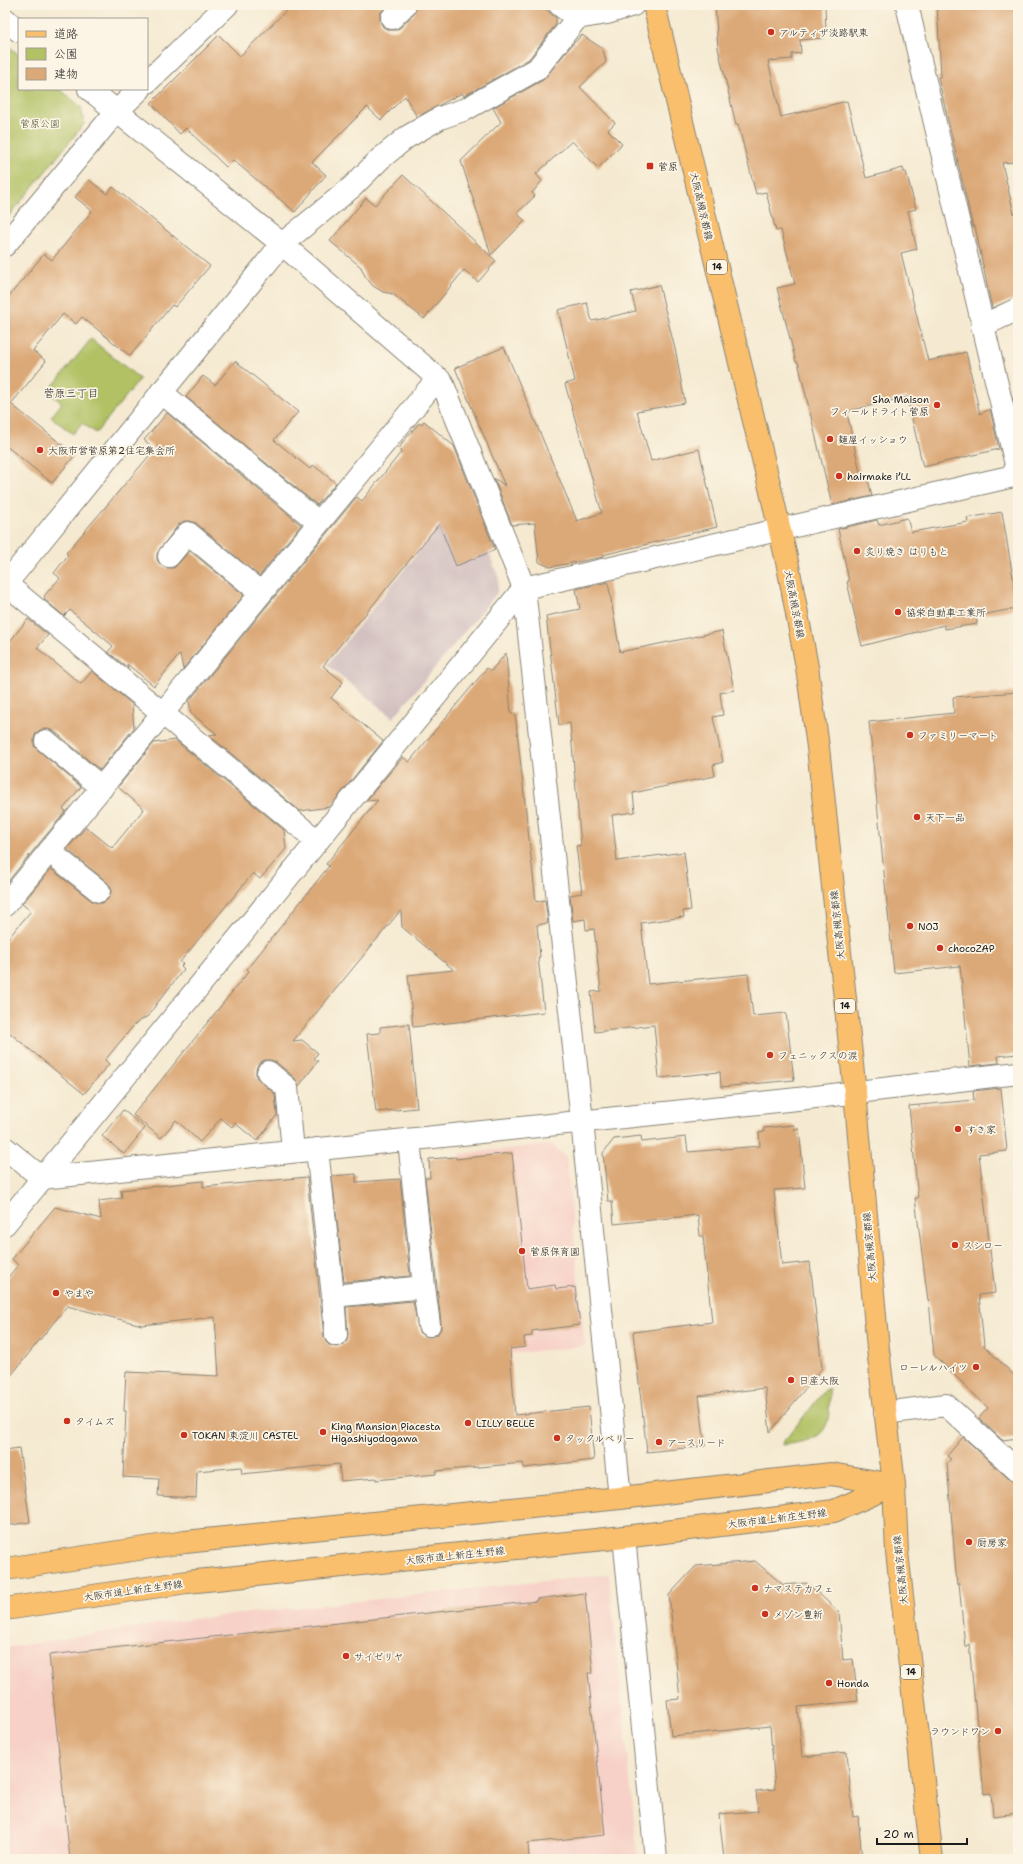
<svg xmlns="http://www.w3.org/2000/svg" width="1023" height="1864" font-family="'Shantell Sans','Klee One',sans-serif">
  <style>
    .built { fill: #f7d1c7 }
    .industrial { fill: #d2bfc0 }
    .green { fill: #b1c163; stroke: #666e40 }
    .building { fill: #dba877 }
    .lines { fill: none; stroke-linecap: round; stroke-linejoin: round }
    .minor-casing { stroke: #888376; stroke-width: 24 }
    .major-casing { stroke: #888376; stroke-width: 24 }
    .minor { stroke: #fff; stroke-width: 22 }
    .major { stroke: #f9bf6d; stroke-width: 22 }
    .poi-dot { fill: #c8321e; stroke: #fcf5e5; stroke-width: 1.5 }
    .labels { text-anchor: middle; stroke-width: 3.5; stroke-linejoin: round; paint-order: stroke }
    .shield { fill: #fcf5e5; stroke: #5f5d58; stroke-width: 1 }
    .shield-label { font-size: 9px; font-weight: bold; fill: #1c1c1c }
    .poi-label { font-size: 10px; fill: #1c1c1c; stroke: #fcf5e5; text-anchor: start }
    .park-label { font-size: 10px; fill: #505635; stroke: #fcf5e5 }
    .street-label { font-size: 10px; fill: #1c1c1c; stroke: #fcf5e5 }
    .neighbourhood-label { font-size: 11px; fill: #1c1c1c; stroke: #fcf5e5 }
  </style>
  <rect width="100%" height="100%" fill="#fcf5e5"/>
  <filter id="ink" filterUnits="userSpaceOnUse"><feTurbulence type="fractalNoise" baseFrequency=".025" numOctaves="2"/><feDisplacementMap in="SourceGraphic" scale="8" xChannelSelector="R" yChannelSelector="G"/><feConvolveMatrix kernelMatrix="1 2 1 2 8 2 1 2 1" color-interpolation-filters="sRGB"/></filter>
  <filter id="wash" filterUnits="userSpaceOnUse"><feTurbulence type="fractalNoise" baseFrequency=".012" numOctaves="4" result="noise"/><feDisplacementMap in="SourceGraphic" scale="16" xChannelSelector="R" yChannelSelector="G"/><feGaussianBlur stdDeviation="0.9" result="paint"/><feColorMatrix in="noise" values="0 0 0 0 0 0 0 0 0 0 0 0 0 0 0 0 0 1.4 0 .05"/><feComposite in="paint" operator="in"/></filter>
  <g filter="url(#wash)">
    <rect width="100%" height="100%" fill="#f5ead1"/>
    <path class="built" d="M552,1144L566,1157L585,1346L480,1357L460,1154Z
      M609,1574L638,1859H5V1648L175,1621Z"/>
    <path class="industrial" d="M466,493L499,579L497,593L393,718L327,665Z"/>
    <path class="green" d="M5,43L19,55V89H60L81,107L84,124L5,221Z
      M91,339L140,379L96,433L82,423L73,434L51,417L62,403L48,392Z
      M826,1389H829C831,1432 826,1439 783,1445L784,1441Z"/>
    <g id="blocks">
      <path class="building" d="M292,5H387L380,14V21L383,27L389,30H396L401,27L414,14L417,5H541L556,18V24L529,59L464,96L462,93L417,117L405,96L381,120L367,107L312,162L326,175L295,212L233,160L226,167L186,128L180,134L151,103L219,35L240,56Z
        M715,5H825L826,32L824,33V38L800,40L801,53L792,54V59L768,61L781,117L847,101L866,178L903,168L904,172H906L916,209L908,211L917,249L901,253L928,361L966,352L980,414L990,409L999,449L923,467L907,397L852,410L847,413L861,477L867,476L872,496L832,505L798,362H796L777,288L795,284L781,230L776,231L766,192L756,194L738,124L736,125L718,48Z
        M937,5H1018V162L1002,163L1014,214L1018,213V297L992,308L975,227H973L938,77L941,76Z
        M582,35L603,49L606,62L580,87L615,123L608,130L622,144L598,168L572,141L536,174L542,181L532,193L535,196L517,213L525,221L491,255L461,161L501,122L493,108L543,80L571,46Z
        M403,175L496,261L478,282L464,270L424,319L393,294L383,292L373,286L365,276L361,267L330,241L366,198L375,205Z
        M89,180L107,194L113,187L210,266L175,307L172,305L130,356L82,317L76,324L63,314L33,351L46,361L11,404L75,455L52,483L5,445V301L44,254L52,260L92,211L75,197Z
        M659,285L676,353L685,403L637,411L651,461L699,449L717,527L603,555V557L550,567L539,562L535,523L512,525L494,478L505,486L455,368L504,347L577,521L602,513L565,384L575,381L558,310L587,303L592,321L636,311L631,292Z
        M235,361L298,412L274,440L310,469L313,465L336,483L317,505L186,397L203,376L215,385Z
        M1018,396V419L1013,398Z
        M167,413L301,525L259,576L196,523L190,521H184L178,525L157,554V560L161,565L167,568H174L190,551L244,595L183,669L180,654L154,686L127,664L128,668L108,652L113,646L70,610L64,616L44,599L45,598L44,596L60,578L54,573L68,555L66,553L155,449L144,440Z
        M424,421L454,446L495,550L456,566L439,524L323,666L343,682L331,698L383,741L330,807L300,811L209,735L217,734L191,713L189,701L355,499L357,497L362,501L402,451L399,449L402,443L419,423L421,425Z
        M1002,512L1018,608L976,616L977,624L945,629L944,625L862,646L847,582L849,581L838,529L877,520L879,525L907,518L911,532L968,522L967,518Z
        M608,582L620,652L722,631L734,690L720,693L723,715L713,717L723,762L713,765L715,776L633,793L635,812L612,815L617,861L684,852L691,910L683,911L684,917L641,923L648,984L748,974L753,1016L786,1013L794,1080L721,1087L720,1072L659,1078L654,1025L595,1032L591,992L601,991L594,929L586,930L585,919L573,921L570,895L582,893L576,846L581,845L570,723L559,725L546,616L580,609L576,589Z
        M28,619L48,635L37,648L81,684L92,671L132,704L134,728L100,770L54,731L48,729H42L36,733L34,739V746L38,750L81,787L63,809L66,811L5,885V647Z
        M506,653L511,714L515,713L536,902L545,900L548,923L537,925L540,957H538L544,1012L413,1027L408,975L454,970L402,927L401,910L293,1041L302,1040L318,1053L314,1058L318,1061L299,1086L295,1078L276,1062L271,1060H264L258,1064L256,1070V1077L275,1094L277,1115L257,1141L235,1123L232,1127L221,1118L200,1142L176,1120L161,1138L133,1115L249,971L247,969L329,866L326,864L378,800L366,801L403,757L409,762L487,668L491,671Z
        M1018,692V1054L998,1056L999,1063L970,1066L960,966L894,973L869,722L954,713L953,697Z
        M175,740L284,830L286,849L260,879L253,873L180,962L183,964L181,966L184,969L158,1002L148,1016L135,1024L105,1060L109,1064L84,1094L5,1029V942L31,911L22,904L51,869L92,901L98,903H103L108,899L111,892V887L107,882L67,849L86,827L112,848L144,809L118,787L154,743Z
        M409,1024L417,1108L376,1112L367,1034L380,1033V1027Z
        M1001,1088L1007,1151L979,1154L995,1293L979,1295L984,1346L1018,1379V1438L1002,1440L979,1418L988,1408L934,1355L929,1300L928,1301L915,1198H918L909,1106L974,1100L973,1091Z
        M123,1110L145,1128L124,1154L102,1136Z
        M794,1125V1129H799L805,1188L774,1190L782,1265L810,1262L822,1368L770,1432L765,1388L699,1396L705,1446L647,1452L633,1332L712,1322L703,1236H700L698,1215L614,1224L612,1201H608L603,1153L614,1139L641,1136L642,1142L686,1137L688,1152L760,1146L759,1133L764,1132V1128Z
        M512,1153L527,1289L555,1285L556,1289L575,1287L580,1325L532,1331V1336L524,1337L525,1347L510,1349L515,1415L589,1407L594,1460L524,1468L523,1463L436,1471V1474L376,1480V1478L341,1481L339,1464L242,1474L241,1467L197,1471L196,1498L158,1496L159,1479L123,1477L126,1411H124L126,1372L219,1376L215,1317L142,1325L67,1306L5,1383V1281L18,1265L12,1259L55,1207L101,1219L99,1201L122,1198L121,1190L203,1181V1187L307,1177L324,1336L326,1342L330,1346L337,1347L343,1345L347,1341L348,1334L346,1307L413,1301L419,1332L424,1336L430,1337L437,1335L441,1329V1323L425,1178H430L429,1159L456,1157V1159Z
        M356,1174V1182L400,1179L410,1276L344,1282L332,1176Z
        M963,1437L1010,1480L1018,1485V1813L993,1816L991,1793L984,1794L969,1644L965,1647L959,1583L957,1585L947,1463L951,1459L947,1456Z
        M19,1448L30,1522L5,1526V1450Z
        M755,1561L783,1585L807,1583L839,1612L843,1660L853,1659L858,1701L798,1707L802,1757L847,1752L853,1817L858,1816L862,1859H724L719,1814L758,1811L756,1791L775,1789L770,1726L671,1736L667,1700L680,1699L669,1595L696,1566Z
        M585,1593L593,1673H588L605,1835L528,1843L529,1859H70L49,1655L537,1601L536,1599Z"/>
    </g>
  </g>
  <g filter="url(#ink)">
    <use href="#blocks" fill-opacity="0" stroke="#888376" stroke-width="1"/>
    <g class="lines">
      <g class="minor-casing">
        <path id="minor" d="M560,5L577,18L607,13L633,5
          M907,5L1018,473
          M392,18L405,5
          M5,19L19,31
          M147,82L227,5
          M89,89L282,244L442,382L524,588L582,1121L620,1498
          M5,245L116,112L140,89
          M982,326L1018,309
          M161,392L319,523
          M169,556L188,533L261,593
          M5,583L317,841
          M5,585L282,244L352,187L380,159L407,137L440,118L466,109L537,69L577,18
          M46,741L102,788
          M49,851L99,891
          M5,905L438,378
          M268,1072L287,1088L293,1151
          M5,1148L42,1178L807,1098L1018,1073
          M317,1149L333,1296L424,1287L409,1140
          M5,1224L524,588L1018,475
          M424,1287L429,1325
          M333,1296L336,1335
          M885,1413L946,1405L1018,1471
          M624,1537L656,1859"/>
      </g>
      <g class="major-casing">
        <path id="major" d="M654,5L772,496L788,566L807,667L818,747L855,1092L878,1349L894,1485L897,1552L932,1859
          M5,1569L185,1542L620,1498L831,1474L894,1485
          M5,1609L187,1582L624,1537L834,1511L894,1485"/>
      </g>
      <use href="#minor" class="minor"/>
      <use href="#major" class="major"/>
    </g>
  </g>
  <g class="poi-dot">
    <circle cx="771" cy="32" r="4"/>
    <rect x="646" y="162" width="8" height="8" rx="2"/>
    <circle cx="937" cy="405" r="4"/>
    <circle cx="830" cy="439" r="4"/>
    <circle cx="40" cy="450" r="4"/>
    <circle cx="839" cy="476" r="4"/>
    <circle cx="857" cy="551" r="4"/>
    <circle cx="898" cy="612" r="4"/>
    <circle cx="910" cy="735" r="4"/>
    <circle cx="917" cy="817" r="4"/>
    <circle cx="910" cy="926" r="4"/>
    <circle cx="940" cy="948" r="4"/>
    <circle cx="770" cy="1055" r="4"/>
    <circle cx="958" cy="1129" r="4"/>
    <circle cx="955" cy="1245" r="4"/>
    <circle cx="522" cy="1251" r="4"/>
    <circle cx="56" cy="1293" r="4"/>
    <circle cx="976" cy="1367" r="4"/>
    <circle cx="791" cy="1380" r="4"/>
    <circle cx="67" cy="1421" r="4"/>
    <circle cx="468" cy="1423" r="4"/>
    <circle cx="323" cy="1432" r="4"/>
    <circle cx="184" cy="1435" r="4"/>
    <circle cx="557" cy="1438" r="4"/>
    <circle cx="659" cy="1442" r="4"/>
    <circle cx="969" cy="1542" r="4"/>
    <circle cx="755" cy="1588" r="4"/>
    <circle cx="765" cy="1614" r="4"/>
    <circle cx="346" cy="1656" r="4"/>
    <circle cx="829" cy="1683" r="4"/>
    <circle cx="998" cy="1731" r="4"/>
  </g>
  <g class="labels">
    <g class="shield">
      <rect x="707" y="260" width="20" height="14" rx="3"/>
      <rect x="835" y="999" width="20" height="14" rx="3"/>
      <rect x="901" y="1665" width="20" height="14" rx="3"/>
    </g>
    <g class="shield-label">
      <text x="717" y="270">14</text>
      <text x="845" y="1009">14</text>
      <text x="911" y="1675">14</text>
    </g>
    <g class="poi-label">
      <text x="779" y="36">アルティザ淡路駅東</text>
      <text x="658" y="170">菅原</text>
      <text x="929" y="403" text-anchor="end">Sha Maison<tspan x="929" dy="12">フィールドライト菅原</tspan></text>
      <text x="838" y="443">麺屋イッショウ</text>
      <text x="48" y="454">大阪市営菅原第2住宅集会所</text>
      <text x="847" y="480">hairmake i’LL</text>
      <text x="865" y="555">炙り焼き はりもと</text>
      <text x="906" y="616">協栄自動車工業所</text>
      <text x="918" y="739">ファミリーマート</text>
      <text x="925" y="821">天下一品</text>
      <text x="918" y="930">NOJ</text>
      <text x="948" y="952">chocoZAP</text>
      <text x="778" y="1059">フェニックスの涙</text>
      <text x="966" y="1133">すき家</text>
      <text x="963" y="1249">スシロー</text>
      <text x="530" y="1255">菅原保育園</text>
      <text x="64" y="1297">やまや</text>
      <text x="968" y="1371" text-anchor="end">ローレルハイツ</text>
      <text x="799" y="1384">日産大阪</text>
      <text x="75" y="1425">タイムズ</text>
      <text x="476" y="1427">LILLY BELLE</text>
      <text x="331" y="1430">King Mansion Piacesta<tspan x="331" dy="12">Higashiyodogawa</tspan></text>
      <text x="192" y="1439">TOKAN 東淀川 CASTEL</text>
      <text x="565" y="1442">タックルベリー</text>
      <text x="667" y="1446">アースリード</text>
      <text x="977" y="1546">厨房家</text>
      <text x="763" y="1592">ナマステカフェ</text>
      <text x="773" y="1618">メゾン豊新</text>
      <text x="354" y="1660">サイゼリヤ</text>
      <text x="837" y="1687">Honda</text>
      <text x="990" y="1735" text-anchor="end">ラウンドワン</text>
    </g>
    <g class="park-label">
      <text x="40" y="127">菅原公園</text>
    </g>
    <g class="street-label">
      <text transform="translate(702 206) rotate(77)" y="4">大阪高槻京都線</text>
      <text transform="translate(795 604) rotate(79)" y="4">大阪高槻京都線</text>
      <text transform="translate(837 925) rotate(-96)" y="4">大阪高槻京都線</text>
      <text transform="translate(869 1247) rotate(-95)" y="4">大阪高槻京都線</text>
      <text transform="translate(777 1518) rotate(-7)" y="4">大阪市道上新庄生野線</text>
      <text transform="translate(455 1555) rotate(-6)" y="4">大阪市道上新庄生野線</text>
      <text transform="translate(900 1570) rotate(-96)" y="4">大阪高槻京都線</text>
      <text transform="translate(133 1590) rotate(-8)" y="4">大阪市道上新庄生野線</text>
    </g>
    <g class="neighbourhood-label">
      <text x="71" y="397">菅原三丁目</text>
    </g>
  </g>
  <rect width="1023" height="1864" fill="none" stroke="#fcf5e5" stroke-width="20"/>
  <rect x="18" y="18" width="130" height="72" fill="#fcf5e5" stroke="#a29e95"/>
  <rect x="26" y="31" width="20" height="6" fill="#f9bf6d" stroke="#a29e95"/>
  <text x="54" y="38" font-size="12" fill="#1c1c1c">道路</text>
  <rect x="26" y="48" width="20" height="12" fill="#b1c163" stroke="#a29e95"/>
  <text x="54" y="58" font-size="12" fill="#1c1c1c">公園</text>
  <rect x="26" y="68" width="20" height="12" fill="#dba877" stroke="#a29e95"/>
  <text x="54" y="78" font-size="12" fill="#1c1c1c">建物</text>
  <path d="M877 1838v6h90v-6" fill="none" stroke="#1c1c1c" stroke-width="2"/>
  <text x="883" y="1838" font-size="12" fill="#1c1c1c" stroke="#fcf5e5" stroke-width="3" paint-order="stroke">20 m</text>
</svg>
